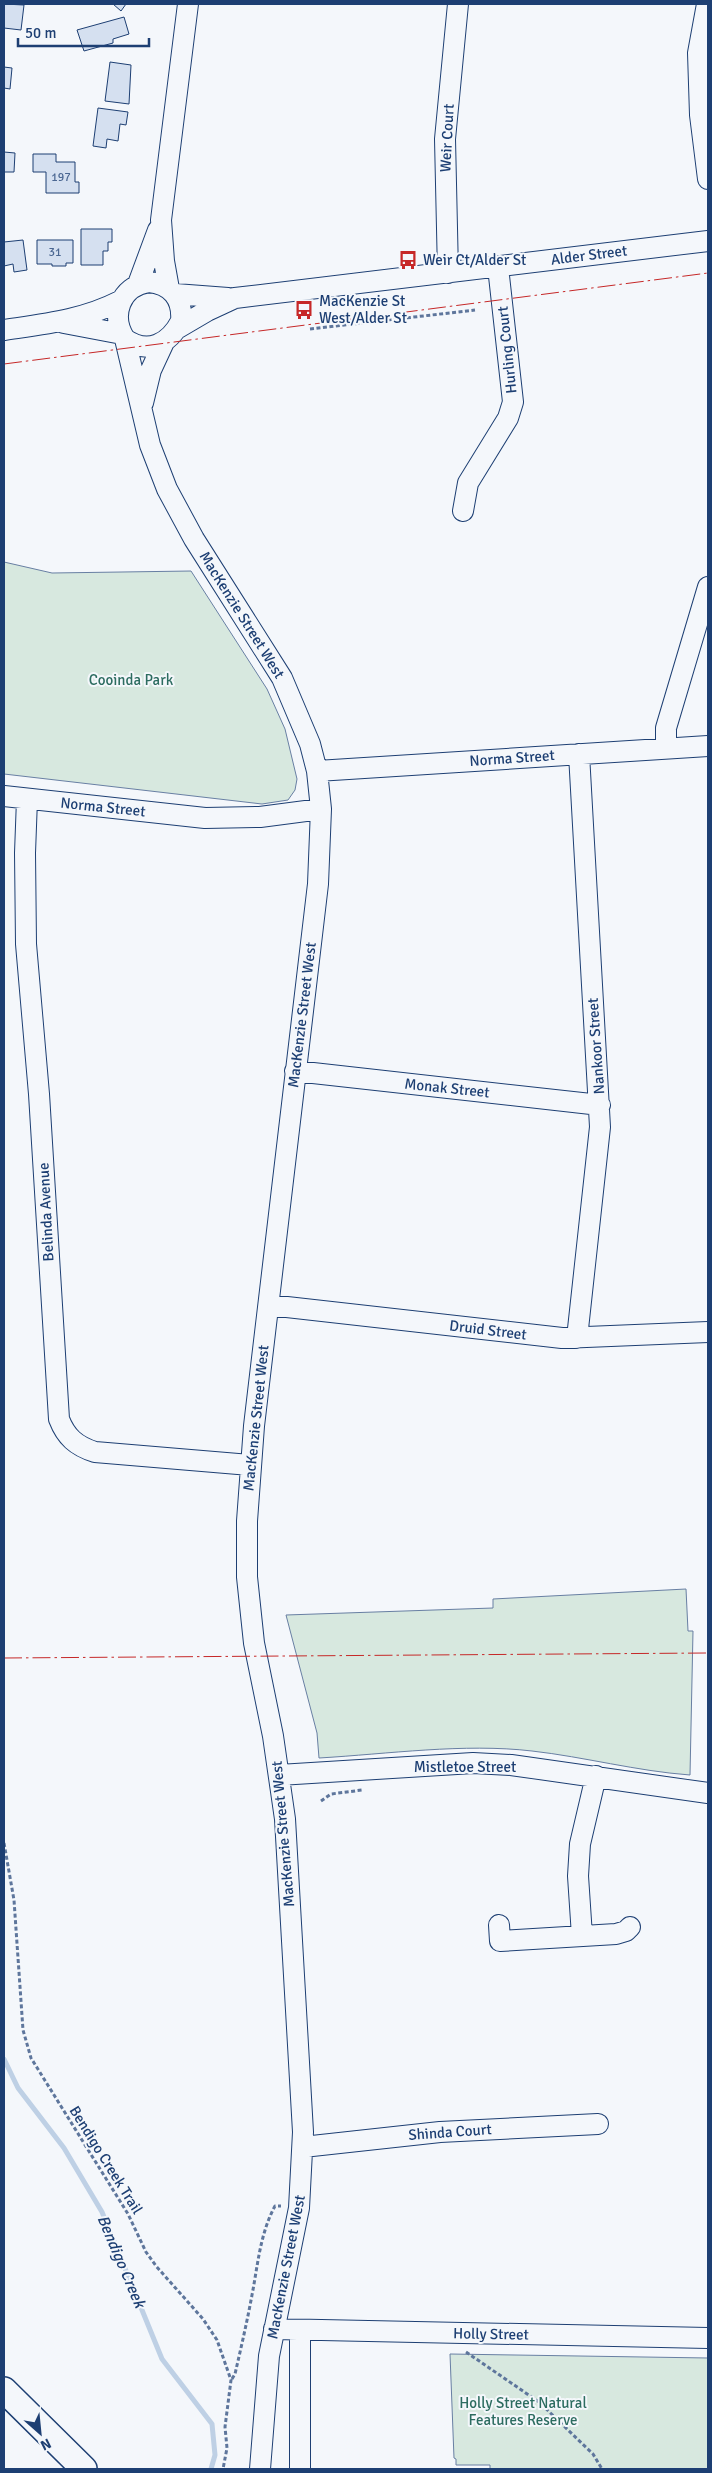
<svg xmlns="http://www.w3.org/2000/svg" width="712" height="2473" font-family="Signika,sans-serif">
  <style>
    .green { fill: #d7e8df; stroke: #687fa3 }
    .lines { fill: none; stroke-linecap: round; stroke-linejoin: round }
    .stream { stroke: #bed0e5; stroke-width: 5 }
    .building { fill: #d5e0f0; stroke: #1d3f73 }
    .minor-casing { stroke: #1d3f73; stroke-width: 22 }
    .major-casing { stroke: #1d3f73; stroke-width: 28 }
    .path { stroke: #5e769c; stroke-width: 3; stroke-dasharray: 4 2.5; stroke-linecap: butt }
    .minor { stroke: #f4f7fb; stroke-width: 20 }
    .major { stroke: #f4f7fb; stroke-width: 25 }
    .power { stroke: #c62828; stroke-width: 1; stroke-dasharray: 18 4 2.5 4; stroke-linecap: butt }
    .labels { text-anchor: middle; stroke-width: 4; stroke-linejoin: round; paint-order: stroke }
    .number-label { font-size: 12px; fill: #4b6792 }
    .street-label { font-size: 15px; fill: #1d3f73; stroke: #f4f7fb }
    .poi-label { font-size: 15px; fill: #1d3f73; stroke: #f4f7fb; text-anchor: start }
    .park-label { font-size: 15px; fill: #2c6c60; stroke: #f4f7fb }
    .water-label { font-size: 16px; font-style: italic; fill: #1d3f73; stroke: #f4f7fb }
  </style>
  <rect width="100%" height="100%" fill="#f4f7fb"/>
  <path class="green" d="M4,562L52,573L191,571L267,689L285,729L297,779L295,790L288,800L262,804L4,774Z
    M686,1589L688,1631H693L690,1775C636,1771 585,1757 532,1751C464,1743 388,1754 319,1758L317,1733L286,1615L493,1608V1599Z
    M450,2354L708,2358V2469H490V2465H456V2459L454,2458Z"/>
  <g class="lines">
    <path class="stream" d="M4,2059L18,2088L64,2148L102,2212L162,2359L212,2424L215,2455L211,2469"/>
  </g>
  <path class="building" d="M4,4L24,5L21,30L4,28Z
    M113,4H126L121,11Z
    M124,17L129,34L113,39V43L84,51L77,30Z
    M110,62L131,65L129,104L105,101Z
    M4,67L12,68L10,89L4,88Z
    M98,108L128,112L126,125L120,124L118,141L107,139L106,148L93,146Z
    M4,152L15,153L14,172H4Z
    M33,154H56V162H75V182H79V193H46V172H33Z
    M81,229H112V242H108V251H103V265H81Z
    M23,240L27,270L14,272L13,264L4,266V242Z
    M37,240H73V263H66V266H52V264H37Z"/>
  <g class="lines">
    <g class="minor-casing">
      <path id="minor" d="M707,4L698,53L700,115L708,179
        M448,273L445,139L458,4
        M149,282C171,284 183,299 181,321C169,344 148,355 125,339C110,316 120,286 149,282Z
        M138,284L158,230
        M169,289L164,261L161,220L188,4
        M175,294L228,298
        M64,323L122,334
        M178,328L207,311L235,298L708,241
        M4,330C44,324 83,320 120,301
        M125,339L150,445L167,489L194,539L282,678L310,744L317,771L321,809L318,884L254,1426L247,1521V1577L254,1643L273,1736L285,1819L303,2132L299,2208L269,2356L260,2469
        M143,403L151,370L164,342
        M463,511L468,483L508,418L513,402L498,267
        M666,748V728L708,587
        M317,771L708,746
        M4,796L205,818L260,817L321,809
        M27,799L25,853L26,944L39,1094L59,1419C66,1437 76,1446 95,1452L250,1465
        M295,1071L600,1105
        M269,1305L562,1338L708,1332
        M577,1338L600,1127L579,754
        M279,1775L473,1763L511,1765L708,1793
        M499,1925L500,1941L616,1934L626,1931L630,1927
        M582,1936L578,1876L580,1844L596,1776
        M303,2147L440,2132L598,2124
        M274,2329L708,2338
        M300,2469V2330"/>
    </g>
    <g class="major-casing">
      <path id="major" d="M4,2390L84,2469"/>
    </g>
    <path class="path" d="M310,329L475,310
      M321,1801L331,1794L362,1790
      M4,1843L14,1900L23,2030L31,2058L128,2214L146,2252L156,2266L203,2319L217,2340L231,2380L225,2427L227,2448L223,2469
      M466,2352L539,2402L593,2454L602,2469
      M232,2379L235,2374C241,2348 247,2322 252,2295C258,2264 260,2234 275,2206H281"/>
    <use href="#minor" class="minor"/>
    <use href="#major" class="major"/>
    <path class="power" d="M4,364L708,273
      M4,1658L708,1653"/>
  </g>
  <defs>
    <g id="bus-bare" transform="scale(1.5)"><path d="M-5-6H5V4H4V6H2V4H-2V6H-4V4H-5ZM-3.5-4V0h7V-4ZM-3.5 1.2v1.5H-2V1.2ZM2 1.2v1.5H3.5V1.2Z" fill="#c62828" stroke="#f4f7fb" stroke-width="2.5" paint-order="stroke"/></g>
  </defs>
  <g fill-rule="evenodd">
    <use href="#bus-bare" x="408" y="260"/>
    <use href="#bus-bare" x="304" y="310"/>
  </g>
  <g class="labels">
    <g class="number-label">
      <text x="61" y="181">197</text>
      <text x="55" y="256">31</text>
    </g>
    <g class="street-label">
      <text transform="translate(447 138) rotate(-87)" y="5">Weir Court</text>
      <text transform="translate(589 255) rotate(-7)" y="5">Alder Street</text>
      <text transform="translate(507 350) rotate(-96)" y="5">Hurling Court</text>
      <text transform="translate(242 615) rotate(58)" y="5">MacKenzie Street West</text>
      <text transform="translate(512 758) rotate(-4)" y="5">Norma Street</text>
      <text transform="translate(103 807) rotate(6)" y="5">Norma Street</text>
      <text transform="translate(302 1015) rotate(-83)" y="5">MacKenzie Street West</text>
      <text transform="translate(596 1046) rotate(-94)" y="5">Nankoor Street</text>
      <text transform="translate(447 1088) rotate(6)" y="5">Monak Street</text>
      <text transform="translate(46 1212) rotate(-93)" y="5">Belinda Avenue</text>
      <text transform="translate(488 1330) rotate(7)" y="5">Druid Street</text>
      <text transform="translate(256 1418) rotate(-84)" y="5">MacKenzie Street West</text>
      <text x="465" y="1772">Mistletoe Street</text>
      <text transform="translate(283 1834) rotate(-95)" y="5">MacKenzie Street West</text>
      <text transform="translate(450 2132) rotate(-4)" y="5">Shinda Court</text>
      <text transform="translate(106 2160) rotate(58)" y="5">Bendigo Creek Trail</text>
      <text transform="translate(286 2267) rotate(-79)" y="5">MacKenzie Street West</text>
      <text transform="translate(491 2334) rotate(1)" y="5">Holly Street</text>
    </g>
    <g class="poi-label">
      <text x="423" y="265">Weir Ct/Alder St</text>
      <text x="319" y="306">MacKenzie St<tspan x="319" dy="17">West/Alder St</tspan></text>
    </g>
    <g class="park-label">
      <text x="131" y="685">Cooinda Park</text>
      <text x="523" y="2408">Holly Street Natural<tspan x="523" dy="17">Features Reserve</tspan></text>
    </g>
    <g class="water-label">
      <text transform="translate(122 2261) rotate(67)" y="6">Bendigo Creek</text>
    </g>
  </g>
  <rect width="712" height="2473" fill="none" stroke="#1d3f73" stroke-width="10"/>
  <g transform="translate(40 2433) rotate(153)" stroke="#f4f7fb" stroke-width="4" paint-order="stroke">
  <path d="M0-4L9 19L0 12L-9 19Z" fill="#1d3f73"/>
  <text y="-8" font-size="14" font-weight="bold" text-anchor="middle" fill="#1d3f73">N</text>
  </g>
  <path d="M18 38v8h131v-8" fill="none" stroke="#1d3f73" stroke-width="2.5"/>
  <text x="25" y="38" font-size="15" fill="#1d3f73" stroke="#f4f7fb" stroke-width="4" paint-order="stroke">50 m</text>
</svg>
